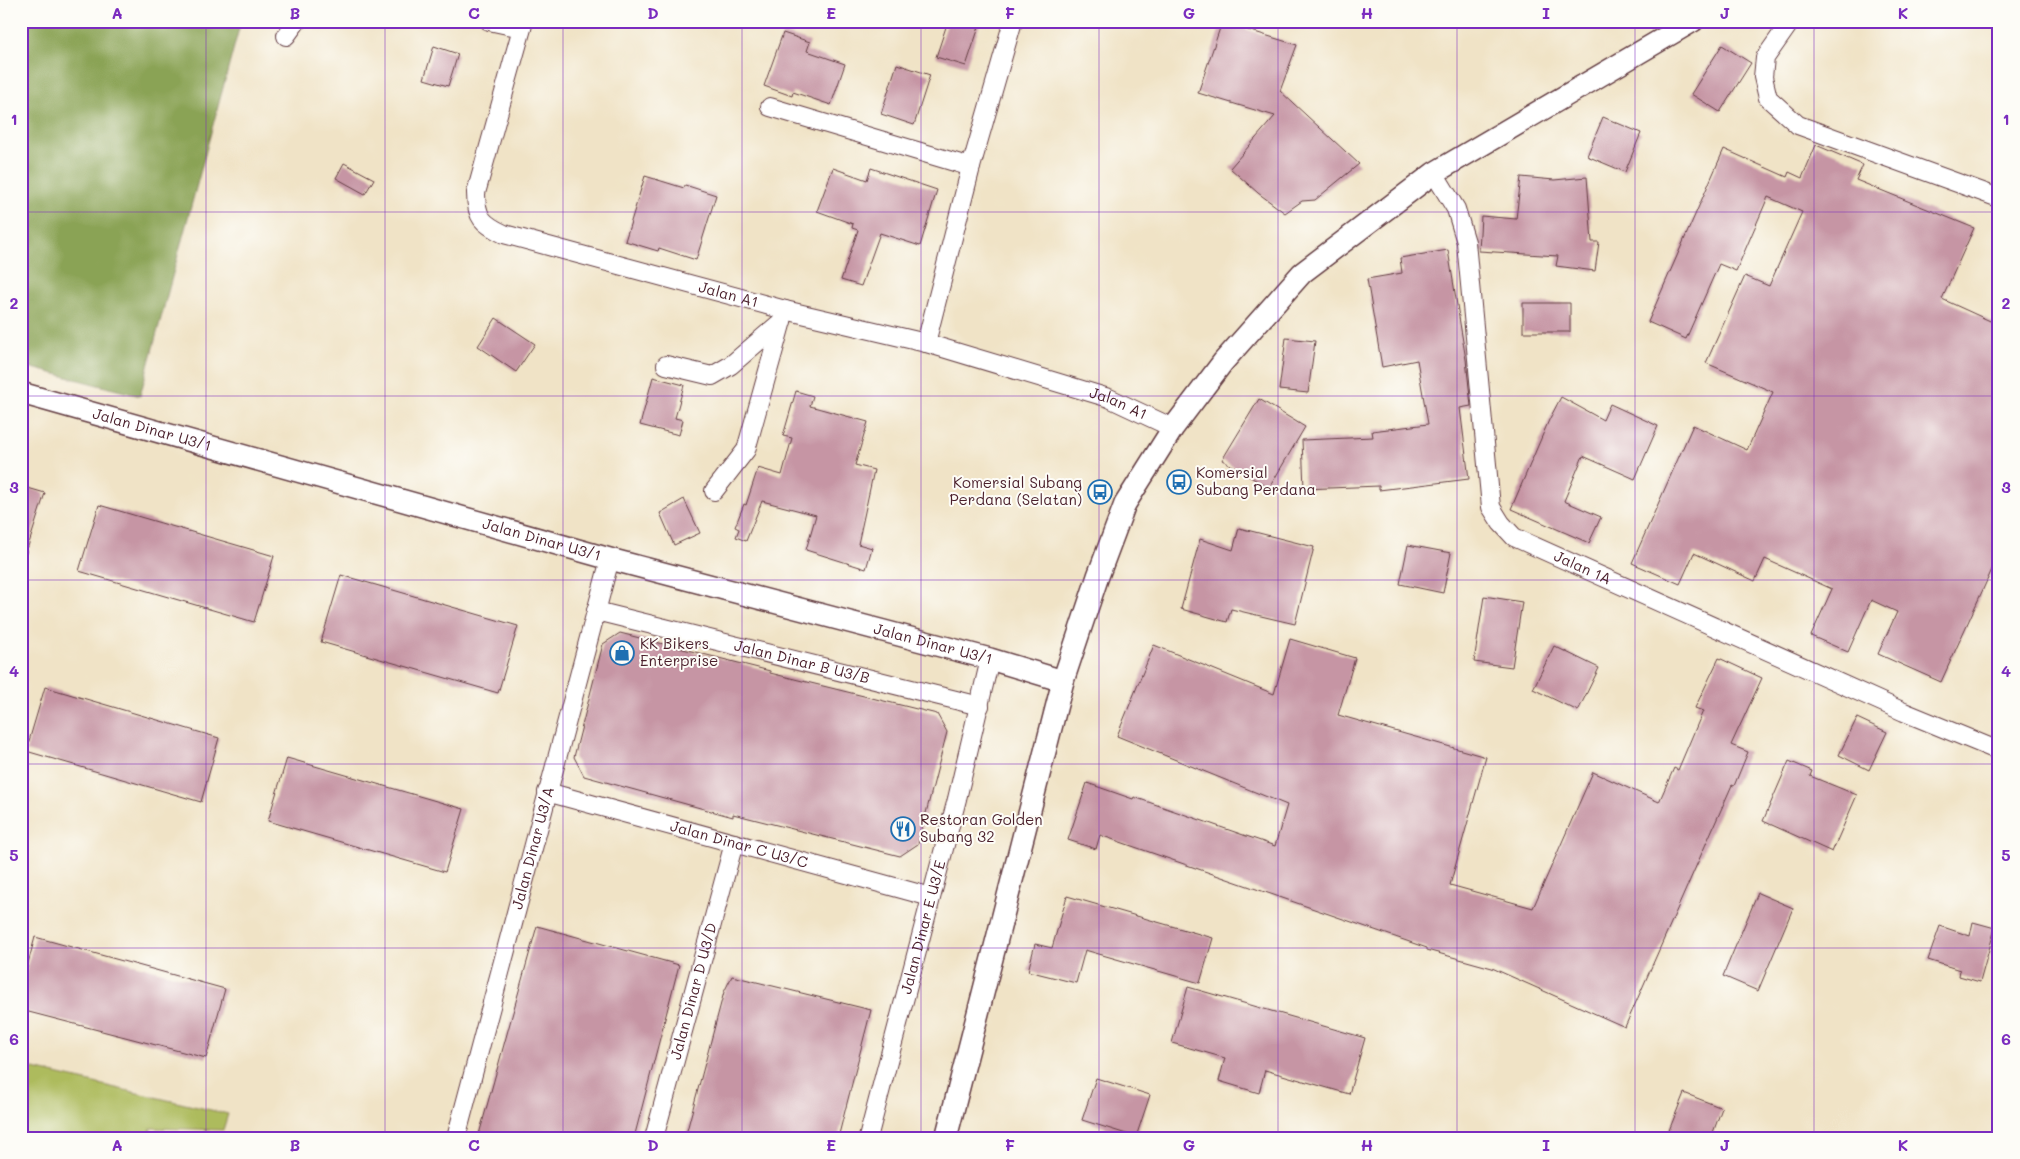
<svg xmlns="http://www.w3.org/2000/svg" width="2020" height="1159" font-family="Mali,sans-serif">
  <style>
    .green { fill: #adbb5d; stroke: #7c6d44 }
    .forest { fill: #8aa354; stroke: #6a6140 }
    .building { fill: #c695a4 }
    .lines { fill: none; stroke-linecap: round; stroke-linejoin: round }
    .minor-casing { stroke: #633c42; stroke-width: 20 }
    .tertiary-casing { stroke: #633c42; stroke-width: 24 }
    .minor { stroke: #fff; stroke-width: 18 }
    .tertiary { stroke: #fff; stroke-width: 21 }
    .grid { fill: none; stroke: #7b2cbf; stroke-width: 1; stroke-opacity: 0.55 }
    .labels { text-anchor: middle; stroke-width: 4; stroke-linejoin: round; paint-order: stroke }
    .street-label { font-size: 15px; fill: #4a1f2b; stroke: #fdfcf7 }
    .poi-label { font-size: 15px; fill: #4a1f2b; stroke: #fdfcf7; text-anchor: start }
    .neatline { fill: none; stroke: #7b2cbf; stroke-width: 2 }
    .grid-label { font-size: 16px; text-anchor: middle; font-weight: bold; fill: #7b2cbf }
  </style>
  <rect width="100%" height="100%" fill="#fdfcf7"/>
  <filter id="ink" filterUnits="userSpaceOnUse"><feTurbulence type="fractalNoise" baseFrequency=".02" numOctaves="2"/><feDisplacementMap in="SourceGraphic" scale="10" xChannelSelector="R" yChannelSelector="G"/><feConvolveMatrix kernelMatrix="1 2 1 2 8 2 1 2 1" color-interpolation-filters="sRGB"/></filter>
  <filter id="wash" filterUnits="userSpaceOnUse"><feTurbulence type="fractalNoise" baseFrequency=".0096" numOctaves="4" result="noise"/><feDisplacementMap in="SourceGraphic" scale="20" xChannelSelector="R" yChannelSelector="G"/><feGaussianBlur stdDeviation="1.12" result="paint"/><feColorMatrix in="noise" values="0 0 0 0 0 0 0 0 0 0 0 0 0 0 0 0 0 1.4 0 .05"/><feComposite in="paint" operator="in"/></filter>
  <g filter="url(#wash)">
    <rect width="100%" height="100%" fill="#f0e3c6"/>
    <path class="green" d="M21,1066L228,1114L223,1130L151,1128L149,1138H21Z"/>
    <path class="forest" d="M21,21H241L140,396L21,365Z"/>
    <g id="blocks">
      <path class="building" d="M948,21H981L966,66L936,57Z
        M1222,22L1297,45L1280,91L1359,164L1315,200L1302,201L1285,213L1258,193L1230,168L1275,116L1198,93Z
        M783,33L810,42L807,51L845,64L831,105L793,92L792,96L764,86Z
        M1722,45L1751,63L1720,112L1691,94Z
        M434,46L458,54L448,86L424,79Z
        M897,64L930,75L914,125L881,114Z
        M1603,117L1641,133L1625,172L1587,156Z
        M1816,145L1863,165L1856,180L1974,228L1942,299L1999,325V554L1941,682L1878,654L1897,612L1871,600L1848,652L1811,636L1832,589L1765,559L1755,581L1694,553L1680,584L1632,563L1693,425L1747,450L1773,392L1706,363L1745,276L1769,286L1802,212L1768,197L1736,271L1719,264L1686,339L1648,322L1724,149L1787,177L1789,172L1802,178Z
        M344,163L374,179L365,194L336,178Z
        M833,168L867,180L871,168L937,190L920,246L880,233L861,286L841,280L858,230L852,228L853,224L817,211Z
        M645,176L684,188L685,185L716,195L696,260L659,248L658,251L625,241Z
        M1521,177L1554,180L1587,177L1592,242H1599L1595,271L1556,266L1558,256L1479,251L1481,216L1516,219Z
        M1448,250L1466,360L1471,406L1460,408L1469,479L1379,490V486L1304,489L1302,440L1373,437L1372,431L1428,424L1417,360L1382,367L1367,279L1402,273L1400,258Z
        M1523,303H1570V332H1523Z
        M496,318L535,344L516,372L478,346Z
        M1286,338L1315,341L1308,393L1279,390Z
        M653,377L684,385L675,418L683,420L679,435L640,425Z
        M796,391L813,396L810,406L868,422L855,465L874,470L858,544L872,548L866,569L806,550L816,515L762,501L746,541L736,537L739,529L735,527L744,504L746,505L758,468L782,475L792,438L783,436Z
        M1561,397L1603,420L1610,404L1658,426L1635,479L1583,456L1564,501L1601,517L1589,543L1511,509L1549,420Z
        M1259,399L1305,427L1269,488L1222,460Z
        M21,486L45,493L24,559L21,558Z
        M684,499L700,533L674,545L660,513Z
        M99,505L274,556L254,622L79,571Z
        M1239,528L1314,547L1295,624L1231,609L1227,622L1181,609L1200,539L1233,550Z
        M1408,545L1451,553L1443,593L1400,584Z
        M341,575L518,626L498,693L321,642Z
        M1484,596L1522,602L1512,667L1474,662Z
        M620,633L770,671V673L937,714L947,732L918,844L900,856L733,814V817L584,776L574,757L603,644Z
        M1290,639L1355,658L1338,715L1486,757L1450,885L1533,908L1593,772L1659,802L1674,768L1678,770L1703,711L1695,708L1719,658L1762,678L1731,745L1748,752L1734,786L1732,785L1625,1027L1492,968L1427,950V948L1100,835L1096,849L1068,840L1087,783L1133,799L1134,797L1275,846L1287,805L1117,736L1154,645L1274,694Z
        M1554,646L1599,668L1578,711L1533,689Z
        M45,687L219,738L201,802L26,751Z
        M1857,718L1887,732L1869,770L1839,755Z
        M287,758L464,809L445,872L268,821Z
        M1789,761L1812,771L1810,776L1857,795L1832,852L1763,821Z
        M1758,893L1793,908L1758,991L1723,976Z
        M1067,896L1213,938L1200,983L1085,950L1076,983L1028,971L1035,944L1052,948Z
        M1973,922L1995,928L1980,982L1959,976L1960,970L1928,960L1940,926L1970,936Z
        M537,926L679,965L634,1138H478Z
        M35,937L225,989L206,1058L21,1010V990Z
        M732,976L871,1010L838,1138H685L724,992Z
        M1188,987L1365,1038L1349,1094L1265,1070L1259,1093L1219,1081L1225,1058L1172,1043Z
        M1096,1078L1150,1095L1136,1137L1082,1120Z
        M1684,1093L1722,1108L1711,1138H1666Z"/>
    </g>
  </g>
  <g filter="url(#ink)">
    <use href="#blocks" fill-opacity="0" stroke="#633c42" stroke-width="1"/>
    <g class="lines">
      <g class="minor-casing">
        <g id="minor">
          <path d="M489,21L522,28"/>
          <path id="s1" d="M524,21L476,193C476,218 483,224 504,234L785,310L926,343L1109,398L1173,428"/>
          <path d="M1791,21L1765,58L1763,77L1768,98L1798,125L1999,198"/>
          <path d="M286,36L297,21"/>
          <path d="M770,107L971,167"/>
          <path id="s2" d="M1434,173L1456,209L1466,242L1491,507L1501,523L1514,537L1904,712L1999,751"/>
          <path d="M926,343L971,167L1013,21"/>
          <path d="M666,365L712,376L731,365L782,321"/>
          <path d="M714,491L746,450L785,310"/>
          <path id="s3" d="M596,611L980,706"/>
          <path id="s4" d="M547,792L931,897"/>
          <path id="s5" d="M456,1138L610,559"/>
          <path id="s6" d="M654,1138L734,843"/>
          <path id="s7" d="M868,1138L957,799L990,659"/>
        </g>
      </g>
      <g class="tertiary-casing">
        <g id="tertiary">
          <path id="s8" d="M21,393L610,559L990,659L1063,681"/>
          <path d="M946,1138L1063,681L1098,576L1125,504L1173,428L1223,362L1302,273L1434,173L1693,21"/>
        </g>
      </g>
      <use href="#minor" class="minor"/>
      <use href="#tertiary" class="tertiary"/>
    </g>
  </g>
  <path class="grid" d="M206,21V1138M385,21V1138M563,21V1138M742,21V1138M921,21V1138M1099,21V1138M1278,21V1138M1457,21V1138M1635,21V1138M1814,21V1138M21,212H1999M21,396H1999M21,580H1999M21,764H1999M21,948H1999"/>
  <defs>
    <g id="bus-ring" transform="scale(1.25)"><circle r="9.5" fill="#fdfcf7" stroke="#1f6fb2" stroke-width="1.5"/><path d="M-5-6H5V4H4V6H2V4H-2V6H-4V4H-5ZM-3.5-4V0h7V-4ZM-3.5 1.2v1.5H-2V1.2ZM2 1.2v1.5H3.5V1.2Z" fill="#1f6fb2"/></g>
    <g id="shop-ring" transform="scale(1.25)"><circle r="9.5" fill="#fdfcf7" stroke="#1f6fb2" stroke-width="1.5"/><path d="M-5-2.5h2.3a2.7 3.5 0 0 1 5.4 0H5L5.5 6h-11ZM-1.5-2.5h3a1.5 2.3 0 0 0-3 0Z" fill="#1f6fb2"/></g>
    <g id="restaurant-ring" transform="scale(1.25)"><circle r="9.5" fill="#fdfcf7" stroke="#1f6fb2" stroke-width="1.5"/><path d="M-5-6h1v4h1v-4h1v4h1v-4h1v5L-1.5 .5V6h-2V.5L-5-1ZM5-6V6H3V1.5H1.5Q1.5-4 5-6Z" fill="#1f6fb2"/></g>
  </defs>
  <g fill-rule="evenodd">
    <use href="#bus-ring" x="1179" y="482"/>
    <use href="#bus-ring" x="1100" y="492"/>
    <use href="#shop-ring" x="622" y="653"/>
    <use href="#restaurant-ring" x="903" y="829"/>
  </g>
  <g class="labels">
    <g class="street-label">
      <text dy="5" stroke="none"><textPath href="#s1" startOffset="465">Jalan A1</textPath></text>
      <text dy="5" stroke="none"><textPath href="#s1" startOffset="870">Jalan A1</textPath></text>
      <text dy="5" stroke="none"><textPath href="#s8" startOffset="136">Jalan Dinar U3/1</textPath></text>
      <text dy="5" stroke="none"><textPath href="#s8" startOffset="541">Jalan Dinar U3/1</textPath></text>
      <text dy="5" stroke="none"><textPath href="#s2" startOffset="456">Jalan 1A</textPath></text>
      <text dy="5" stroke="none"><textPath href="#s8" startOffset="946">Jalan Dinar U3/1</textPath></text>
      <text dy="5" stroke="none"><textPath href="#s3" startOffset="212">Jalan Dinar B U3/B</textPath></text>
      <text dy="5" stroke="none"><textPath href="#s4" startOffset="199">Jalan Dinar C U3/C</textPath></text>
      <text dy="5" stroke="none"><textPath href="#s5" startOffset="300">Jalan Dinar U3/A</textPath></text>
      <text dy="5" stroke="none"><textPath href="#s7" startOffset="218">Jalan Dinar E U3/E</textPath></text>
      <text dy="5" stroke="none"><textPath href="#s6" startOffset="152">Jalan Dinar D U3/D</textPath></text>
    </g>
    <g class="poi-label">
      <text x="1196" y="478">Komersial<tspan x="1196" dy="17">Subang Perdana</tspan></text>
      <text x="1082" y="488" text-anchor="end">Komersial Subang<tspan x="1082" dy="17">Perdana (Selatan)</tspan></text>
      <text x="640" y="649">KK Bikers<tspan x="640" dy="17">Enterprise</tspan></text>
      <text x="920" y="825">Restoran Golden<tspan x="920" dy="17">Subang 32</tspan></text>
    </g>
  </g>
  <rect width="2020" height="1159" fill="none" stroke="#fdfcf7" stroke-width="55"/>
  <rect x="28" y="28" width="1964" height="1104" class="neatline"/>
  <g class="grid-label">
    <text x="117" y="19">A</text>
    <text x="295" y="19">B</text>
    <text x="474" y="19">C</text>
    <text x="653" y="19">D</text>
    <text x="831" y="19">E</text>
    <text x="1010" y="19">F</text>
    <text x="1189" y="19">G</text>
    <text x="1367" y="19">H</text>
    <text x="1546" y="19">I</text>
    <text x="1725" y="19">J</text>
    <text x="1903" y="19">K</text>
    <text x="14" y="125">1</text>
    <text x="2006" y="125">1</text>
    <text x="14" y="309">2</text>
    <text x="2006" y="309">2</text>
    <text x="14" y="493">3</text>
    <text x="2006" y="493">3</text>
    <text x="14" y="677">4</text>
    <text x="2006" y="677">4</text>
    <text x="14" y="861">5</text>
    <text x="2006" y="861">5</text>
    <text x="14" y="1045">6</text>
    <text x="2006" y="1045">6</text>
    <text x="117" y="1151">A</text>
    <text x="295" y="1151">B</text>
    <text x="474" y="1151">C</text>
    <text x="653" y="1151">D</text>
    <text x="831" y="1151">E</text>
    <text x="1010" y="1151">F</text>
    <text x="1189" y="1151">G</text>
    <text x="1367" y="1151">H</text>
    <text x="1546" y="1151">I</text>
    <text x="1725" y="1151">J</text>
    <text x="1903" y="1151">K</text>
  </g>
</svg>
